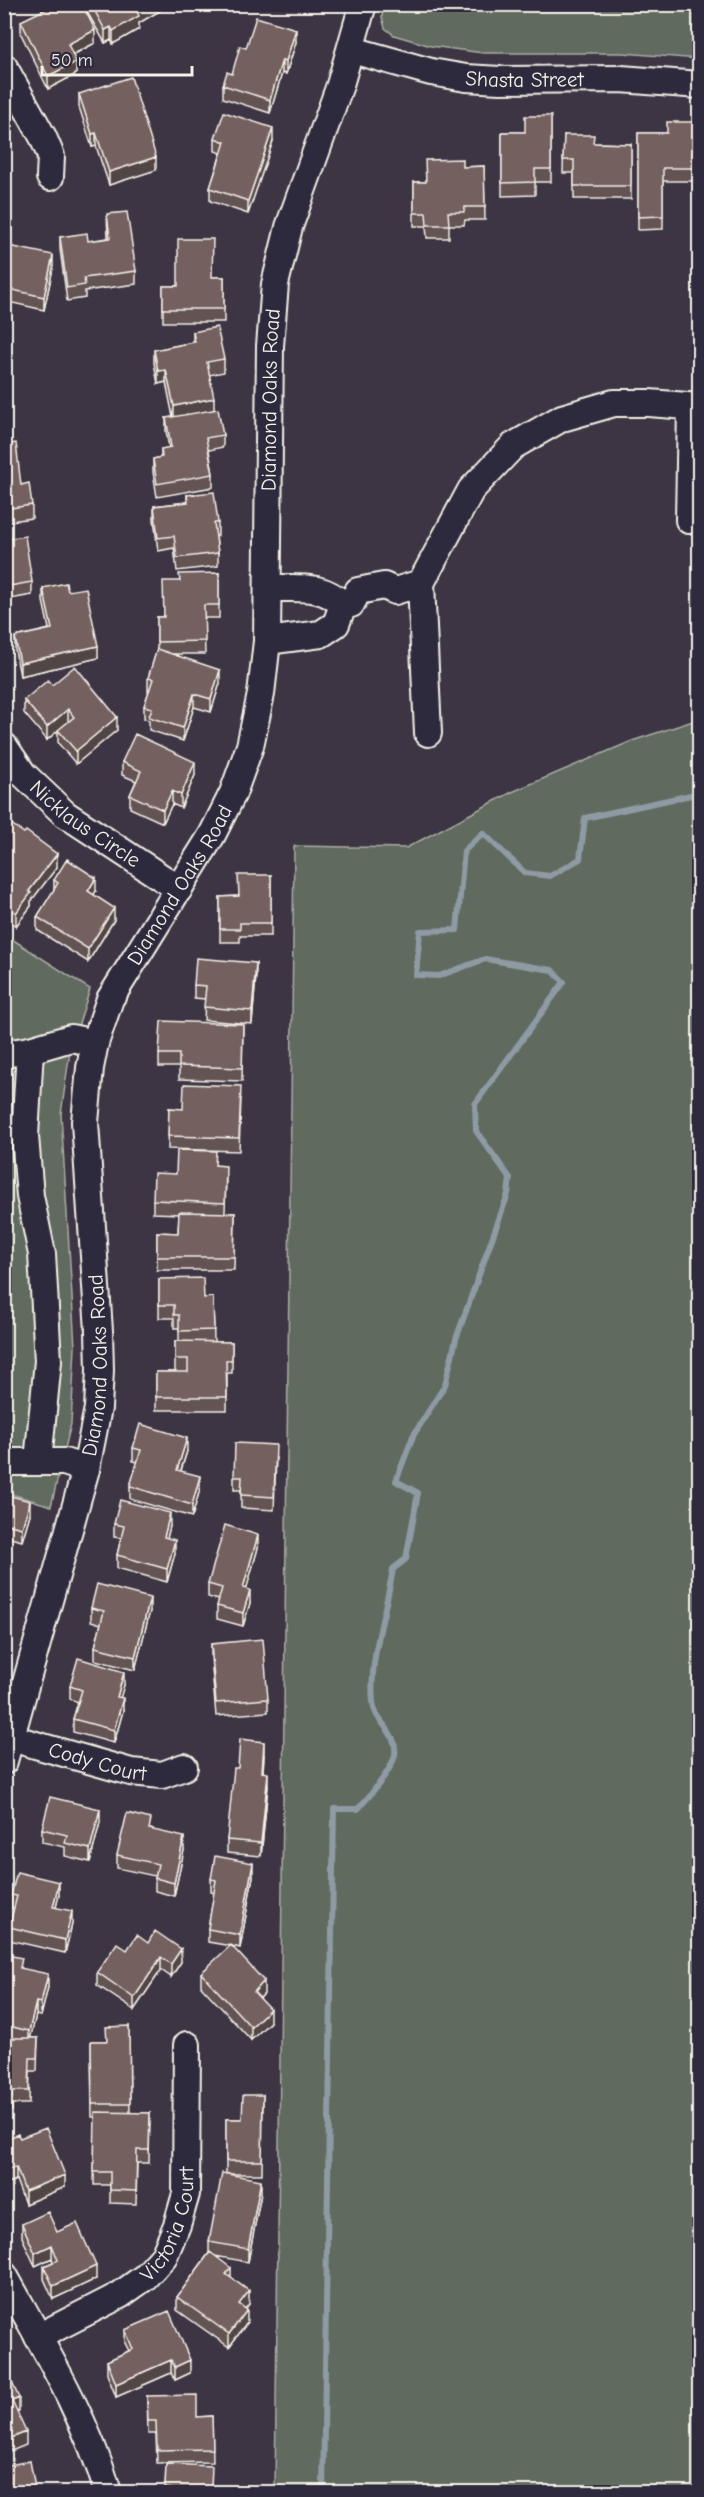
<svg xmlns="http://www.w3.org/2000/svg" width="704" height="2497" font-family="'Comic Neue',sans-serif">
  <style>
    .green { fill: #606a5f; stroke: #aaaea4; stroke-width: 1.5 }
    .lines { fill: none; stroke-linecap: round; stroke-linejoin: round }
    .stream { stroke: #8f9ba4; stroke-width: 6 }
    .minor-casing { stroke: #f4f1e8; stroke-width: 30 }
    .minor { stroke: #2f2a3d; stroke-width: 26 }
    .wall { fill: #645353; stroke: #f4f1e8; stroke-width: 1.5 }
    .shaded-wall { fill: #514444; stroke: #f4f1e8; stroke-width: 1.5 }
    .building { fill: #746161; stroke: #f4f1e8; stroke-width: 1.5 }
    .labels { text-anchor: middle; stroke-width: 5; stroke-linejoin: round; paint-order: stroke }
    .street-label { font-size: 21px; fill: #f4f1e8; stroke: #2f2a3d }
  </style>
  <rect width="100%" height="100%" fill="#3d3544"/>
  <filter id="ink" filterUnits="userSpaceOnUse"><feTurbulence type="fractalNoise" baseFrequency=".0167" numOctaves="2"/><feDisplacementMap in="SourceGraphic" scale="12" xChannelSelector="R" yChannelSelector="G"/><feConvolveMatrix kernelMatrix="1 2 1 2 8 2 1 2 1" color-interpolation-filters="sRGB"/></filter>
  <g filter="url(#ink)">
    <path class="green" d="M384,4L699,5V59L623,53H483L431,46L394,35L385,28L382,17Z
      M699,719V2492H275L294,846L406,848L512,792L632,741Z
      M4,934L90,989L70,1051L61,1114L75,1347L71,1424L51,1506L5,1492Z"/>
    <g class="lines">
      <path class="stream" d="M323,2492L334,1809H358C368,1798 392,1770 395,1755C398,1730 374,1723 373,1702C369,1658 386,1612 393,1569L406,1559L418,1493L396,1481L413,1436L445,1385L456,1339L508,1194L510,1178L476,1131L475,1104L564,982L552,970L485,959L439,976L416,975L420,931L457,930L464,851L483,833L525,873L550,876L580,859L585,818L700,793"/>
      <g class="minor-casing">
        <g id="minor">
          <path id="s1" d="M352,50L431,72L466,78L500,80L621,79L700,85"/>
          <path d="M4,67L43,137L51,156L50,177"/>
          <path d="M689,520L691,407"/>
          <path d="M351,604L358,591L384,586L395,591L421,583"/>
          <path d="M267,641L321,634L336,624L343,605C322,583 297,589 268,588"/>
          <path d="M428,733L421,583L471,490L513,446L562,418L614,403H649L700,407"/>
          <path id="s2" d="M4,746L23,774L65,814L179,889"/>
          <path d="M30,1050L25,1136L30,1196L42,1254L48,1361L38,1461"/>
          <path d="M4,1054L30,1050L71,1038L95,1043"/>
          <path d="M4,1462H64L86,1469"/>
          <path id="s3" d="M11,1738L131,1772L162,1775L184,1767"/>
          <path id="s4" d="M4,1761L86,1469L98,1408L100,1370L99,1331L85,1122L90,1068L95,1043L110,999L212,835L233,793L250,746L261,694L267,641L270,346L275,284L289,227L340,85L363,4"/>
          <path d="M4,2275C43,2346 85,2415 108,2492"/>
          <path id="s5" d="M38,2337L120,2295L145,2277L164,2256L177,2225L186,2194L187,2045"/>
        </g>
      </g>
      <use href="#minor" class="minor"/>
    </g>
    <path class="wall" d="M42,4H82L95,43L73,55L76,74L48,89L21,34V21L42,11Z
      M87,4H166V7L139,23V29L113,44L111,40L105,43L87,12Z
      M296,42L286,74L282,73L270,113L223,98V85L232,74L246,48Z
      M79,94L156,170L109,185L96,146L92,147L79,107Z
      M551,116V182H535V195L502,196V132H525Z
      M696,122V181H663V229L638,230V133H667Z
      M564,135L593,143L631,144V199H574V173H563Z
      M215,138L273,141L248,214L210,201V188L221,153L215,151Z
      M484,166L485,220H465L464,225H449V238H427L426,226H414V182H425L463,167Z
      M107,214L136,271V284L85,291V298L67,301L60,249V237L88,241L108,238Z
      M4,245L53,268L44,310L4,301Z
      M212,277H224V322H163V286H178Z
      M193,332L224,359V372L209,375L214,410L223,435V447L209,450L213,474V487L157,497L153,472V459L161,457V449L169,448L166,431V418L173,417L166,382L158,384L154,363V350L193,342Z
      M4,445L21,485L32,505V518L4,522Z
      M187,495L218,523V536H216L218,553V566L177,571L174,548L158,551L154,519V506L187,502Z
      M4,539L32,582V595L4,600Z
      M219,573V618H204L205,654H174L220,683L211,712L194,707L183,741L149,730V720L144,719V706L149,691H148V678L157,650V617H163L179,581Z
      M43,588L68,591L98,658L20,676L15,650V637L49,629L43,601Z
      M52,685L117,730L76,764L58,743V730L47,740L24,713V700Z
      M122,762L195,775L181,808L172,804L163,823L130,808V795L136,781L122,775Z
      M4,824L57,867L31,901V906L16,926L4,917Z
      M271,875V936H240V942H220V897L238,896Z
      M54,880L96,891L93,894L114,920L88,962L37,930V917L54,890Z
      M256,975L252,1024L204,1020L205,999L194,998V985Z
      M243,1024L242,1081L179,1079V1067H159V1054Z
      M241,1099L239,1151L168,1149L169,1108L183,1109Z
      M216,1165L226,1178L225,1213H235L234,1270H157V1232L178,1233L179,1214L153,1213V1200L176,1174Z
      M159,1279L204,1298L213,1297L214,1342H232V1373H227V1410H156V1372H175V1341L179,1342V1328H174V1318H159Z
      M133,1448L187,1451L181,1471L200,1489L192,1517L130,1499V1486L138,1462L133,1461Z
      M276,1458L274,1510L241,1508V1490H234V1477Z
      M4,1494L30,1514L22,1541L6,1537Z
      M114,1524L170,1526L167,1538L175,1553L167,1582L117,1568V1555L121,1538L114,1537Z
      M258,1548L246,1589L250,1603L243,1626L217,1619V1606L219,1600L208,1597V1584Z
      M91,1608L150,1611L135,1670L95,1660V1647L101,1624L91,1621Z
      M211,1644L268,1699V1712L216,1716L211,1657Z
      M124,1685L120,1697L123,1711L114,1743L73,1732V1719L78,1702L70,1699V1686Z
      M264,1755L263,1773L268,1786L261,1856L227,1853V1840L238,1768Z
      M100,1822L90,1862L65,1856V1847L42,1842V1829Z
      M151,1829L184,1850L174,1896L155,1891V1876L117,1868V1855Z
      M253,1876L240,1948L232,1946L264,1994L260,1998L270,2022L251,2040L201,1986V1973L231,1946L208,1942V1929L214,1893L211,1892V1879Z
      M11,1895H59L56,1907L72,1924L65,1953L9,1940V1927L14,1908H11Z
      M148,1943L181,1962L171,1977L161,1970L134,2010L97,1985V1972L127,1950Z
      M4,1954L22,1968L48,1987L41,2016L36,2015L30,2038H38L37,2071H30L29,2104H12V2111H4Z
      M129,2026L130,2113H150L149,2163H137L136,2204L110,2203V2185H94L95,2117H92L91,2041H106Z
      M263,2095L262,2174H228L261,2193L248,2262L215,2256L249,2304L245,2309L247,2323L229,2347L177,2310V2297L209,2253V2242L226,2173V2119H242Z
      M20,2138L65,2187L25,2204L16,2180L5,2184L4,2140Z
      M22,2224L57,2232L96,2279L53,2299L44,2279V2266L53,2262L52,2258L35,2266L22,2237Z
      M125,2330L190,2373L175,2380L171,2373L116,2397L107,2374V2361L129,2351L125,2343Z
      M147,2396L197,2417L212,2416L213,2462L157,2463L156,2434H148Z
      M166,2464L212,2488L229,2493H165Z"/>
    <path class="shaded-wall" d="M148,4H166V7L139,23V29L113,44V31L137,11Z
      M111,27V40L105,43V30Z
      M296,29V42L286,74V61Z
      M95,30V43L68,57V44Z
      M282,60V73L270,113V100Z
      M76,62V74L48,89V76Z
      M273,128V141L248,214V201Z
      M96,133V146L92,147V134Z
      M156,157V170L109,185V172Z
      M53,255V268L44,310V297Z
      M166,370V382L158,384V371Z
      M214,398V410L174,419V406Z
      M98,646V658L20,676V663Z
      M220,670V683L211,712V699Z
      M194,694V707L183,741V728Z
      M68,709V722L47,740V727Z
      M117,717V730L76,764V751Z
      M195,762V775L181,808V795Z
      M172,791V804L163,823V810Z
      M57,854V867L31,901V906L16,926V913L29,891Z
      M96,878V891L88,904V891Z
      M114,908V920L88,962V949Z
      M256,963V975L252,1024V1011Z
      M187,1438V1451L177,1482V1470Z
      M200,1476V1489L192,1517V1505Z
      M30,1501V1514L22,1541V1528Z
      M170,1513V1526L164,1550V1537Z
      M6,1524V1537L4,1544V1531Z
      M258,1535V1548L243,1601V1588Z
      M175,1540V1553L167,1582V1569Z
      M7,1582V1595L4,1605V1592Z
      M250,1590V1603L243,1626V1613Z
      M150,1598V1611L135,1670V1657Z
      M124,1672V1685L117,1709V1697Z
      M123,1698V1711L114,1743V1730Z
      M264,1742V1755L262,1785V1772Z
      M268,1773V1786L261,1856V1843Z
      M100,1809V1822L90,1862V1849Z
      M184,1837V1850L174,1896V1883Z
      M253,1863V1876L240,1948V1935Z
      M59,1882V1895L53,1919V1907Z
      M72,1911V1924L65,1953V1940Z
      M181,1949V1962L171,1977V1964Z
      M161,1957V1970L134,2010V1998Z
      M48,1974V1987L41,2016V2003Z
      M264,1981V1994L254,2004V1992Z
      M36,2002V2015L29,2044V2031Z
      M270,2009V2022L251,2040V2027Z
      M16,2167V2180L5,2184V2171Z
      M65,2175V2187L25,2204V2191Z
      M261,2180V2193L248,2262V2249Z
      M52,2245V2258L35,2266V2253Z
      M96,2266V2279L53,2299V2286Z
      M231,2268V2281L226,2274Z
      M249,2291V2304L239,2317V2304Z
      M247,2310V2323L229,2347V2334Z
      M171,2360V2373L116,2397V2384Z
      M190,2360V2373L175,2380V2367Z
      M19,2398V2411L12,2414V2401Z
      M26,2432V2445L4,2454V2441Z"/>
    <path class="building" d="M46,4H82L95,30L68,44L76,62L48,76L21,21L48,8Z
      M91,4H148L137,11L139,16L113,31L111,27L105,30Z
      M256,17L296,29L286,61L282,60L270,100L223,85L227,72L232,74L240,46L246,48Z
      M131,77L156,157L109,172L96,133L92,134L79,94Z
      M224,112L273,128L248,201L210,188L225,142L215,138Z
      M525,116H551V169H535V182L502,183V132H525Z
      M667,122H696V168H663V216L638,217V133H667Z
      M564,135H594L593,143L631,144V186H574V160H563Z
      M463,159V167L484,166L485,207H465L464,212H448L449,225H427L426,213H414V182H426L425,160Z
      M127,212L136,271L84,278L85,285L67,288L60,237L87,233L88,241L110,238L107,214Z
      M178,239H213L212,277H224V309H163V286H178Z
      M4,245L53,255L44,297L4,288Z
      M217,327L224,359L207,362L214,398L174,406L166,370L158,371L154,350L195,342L193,332Z
      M218,409L223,435L206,438L213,474L157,484L153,459L162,457L161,449L171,447L166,418Z
      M16,443L21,485L29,483L32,505L4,509V445Z
      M214,492L218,523H214L218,553L177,558L174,536L158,538L154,506L188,502L187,495Z
      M25,536L32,582L4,587V539Z
      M219,573V605H204L205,641L157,642V617H164L163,581H180L179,574Z
      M66,583L68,591L86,588L98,646L20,663L15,637L52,629L43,588Z
      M157,649L220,670L211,699L194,694L183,728L149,717L152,708L144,706L153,679L148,678Z
      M75,666L117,717L76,751L58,730L74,717L68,709L47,727L24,700L48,680L52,685Z
      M135,734L195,762L181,795L172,791L163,810L130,795L141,771L122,762Z
      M7,821L24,833L26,831L57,854L29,891L31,893L16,913L4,904V824Z
      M67,859L96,878L88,891L114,908L88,949L37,917L58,883L54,880Z
      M238,875H271V923H240V929H220V897L239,896Z
      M196,958L256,963L252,1011L204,1007L206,986L194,985Z
      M161,1021L243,1024L242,1068L179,1066V1054H159Z
      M184,1084L241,1086L239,1138L168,1136L169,1108L183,1109Z
      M177,1150L216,1151L215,1165L226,1166L225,1203L153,1200L154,1173L176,1174Z
      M179,1212L235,1213L234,1257H157V1232L178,1233Z
      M203,1278L204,1298L213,1297L214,1330L179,1331V1315H174V1305H159V1279Z
      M175,1341L232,1342V1360H226L227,1397H156V1372H188V1359H175Z
      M140,1424L187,1438L177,1470L200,1476L192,1505L130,1486L141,1450L133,1448Z
      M235,1443L276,1445L274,1497L241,1495L242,1477H234Z
      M4,1494L30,1501L22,1528L6,1524L4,1531Z
      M120,1500L170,1513L164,1537L175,1540L167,1569L117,1555L124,1526L114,1524Z
      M225,1525L258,1535L243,1588L250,1590L243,1613L217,1606L222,1588L208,1584Z
      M4,1582H7L4,1592Z
      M97,1584L150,1598L135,1657L95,1647L104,1611L91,1608Z
      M263,1639L268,1699L216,1703L211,1644Z
      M78,1658L124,1672L117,1697L123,1698L114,1730L73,1719L82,1690L70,1686Z
      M240,1739L264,1742L262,1772L268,1773L261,1843L227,1840L234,1768H238Z
      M50,1797L100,1809L90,1849L65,1843L67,1835L42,1829Z
      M127,1813L151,1819L149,1829L184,1837L174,1883L155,1878L158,1864L117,1855Z
      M215,1856L253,1863L240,1935L208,1929L216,1880L211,1879Z
      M17,1872L59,1882L53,1907L72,1911L65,1940L9,1927L17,1896L11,1895Z
      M155,1931L181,1949L171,1964L161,1957L134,1998L97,1972L117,1943L127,1950L137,1935L148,1943Z
      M231,1945L264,1981L254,1992L270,2009L251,2027L201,1973Z
      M4,1954L22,1958L20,1968L48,1974L41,2003L36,2002L29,2031L4,2025V1991L7,1981H4Z
      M129,2026L130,2104H92L91,2041H107L106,2027Z
      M4,2038H38L37,2058H30L29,2091H12V2098H4Z
      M243,2095H263L262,2161H226V2119H242Z
      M95,2112L150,2113L149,2150H137L136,2191L110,2190V2172H94Z
      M46,2128L65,2175L25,2191L16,2167L5,2171L4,2140L18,2134L20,2138Z
      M222,2173L261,2180L248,2249L209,2242Z
      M48,2212L57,2232L77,2223L96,2266L53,2286L44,2266L58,2260L52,2245L35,2253L22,2224Z
      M210,2252L231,2268L226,2274L249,2291L239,2304L247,2310L229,2334L177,2297Z
      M169,2311L190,2360L175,2367L171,2360L116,2384L107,2361L133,2349L125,2330Z
      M10,2378L19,2398L12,2401L26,2432L4,2441V2380Z
      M197,2395V2417L212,2416L213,2449L157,2450L156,2421H148L147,2396Z
      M30,2461L36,2493H4V2466Z
      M166,2464L212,2466L211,2488L229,2489V2493H171V2489L165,2488Z
      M60,2489L61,2493H42Z"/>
  </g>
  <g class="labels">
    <g class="street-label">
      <text dy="7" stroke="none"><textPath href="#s1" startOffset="176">Shasta Street</textPath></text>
      <text dy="7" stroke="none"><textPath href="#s4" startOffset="1416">Diamond Oaks Road</textPath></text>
      <text dy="7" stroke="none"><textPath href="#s2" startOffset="114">Nicklaus Circle</textPath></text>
      <text dy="7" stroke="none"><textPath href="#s4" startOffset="912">Diamond Oaks Road</textPath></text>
      <text dy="7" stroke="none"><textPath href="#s4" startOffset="408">Diamond Oaks Road</textPath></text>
      <text dy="7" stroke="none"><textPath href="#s3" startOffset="90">Cody Court</textPath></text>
      <text dy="7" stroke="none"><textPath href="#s5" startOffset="183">Victoria Court</textPath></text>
    </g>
  </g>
  <rect width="704" height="2497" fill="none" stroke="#2f2a3d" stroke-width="24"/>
  <rect x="12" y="12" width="680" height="2473" fill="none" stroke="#f4f1e8" stroke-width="2" filter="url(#ink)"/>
  <path d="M42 66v9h150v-9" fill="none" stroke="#f4f1e8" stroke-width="3"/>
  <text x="51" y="66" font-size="18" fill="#f4f1e8" stroke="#2f2a3d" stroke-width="4.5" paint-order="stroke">50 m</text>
</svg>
